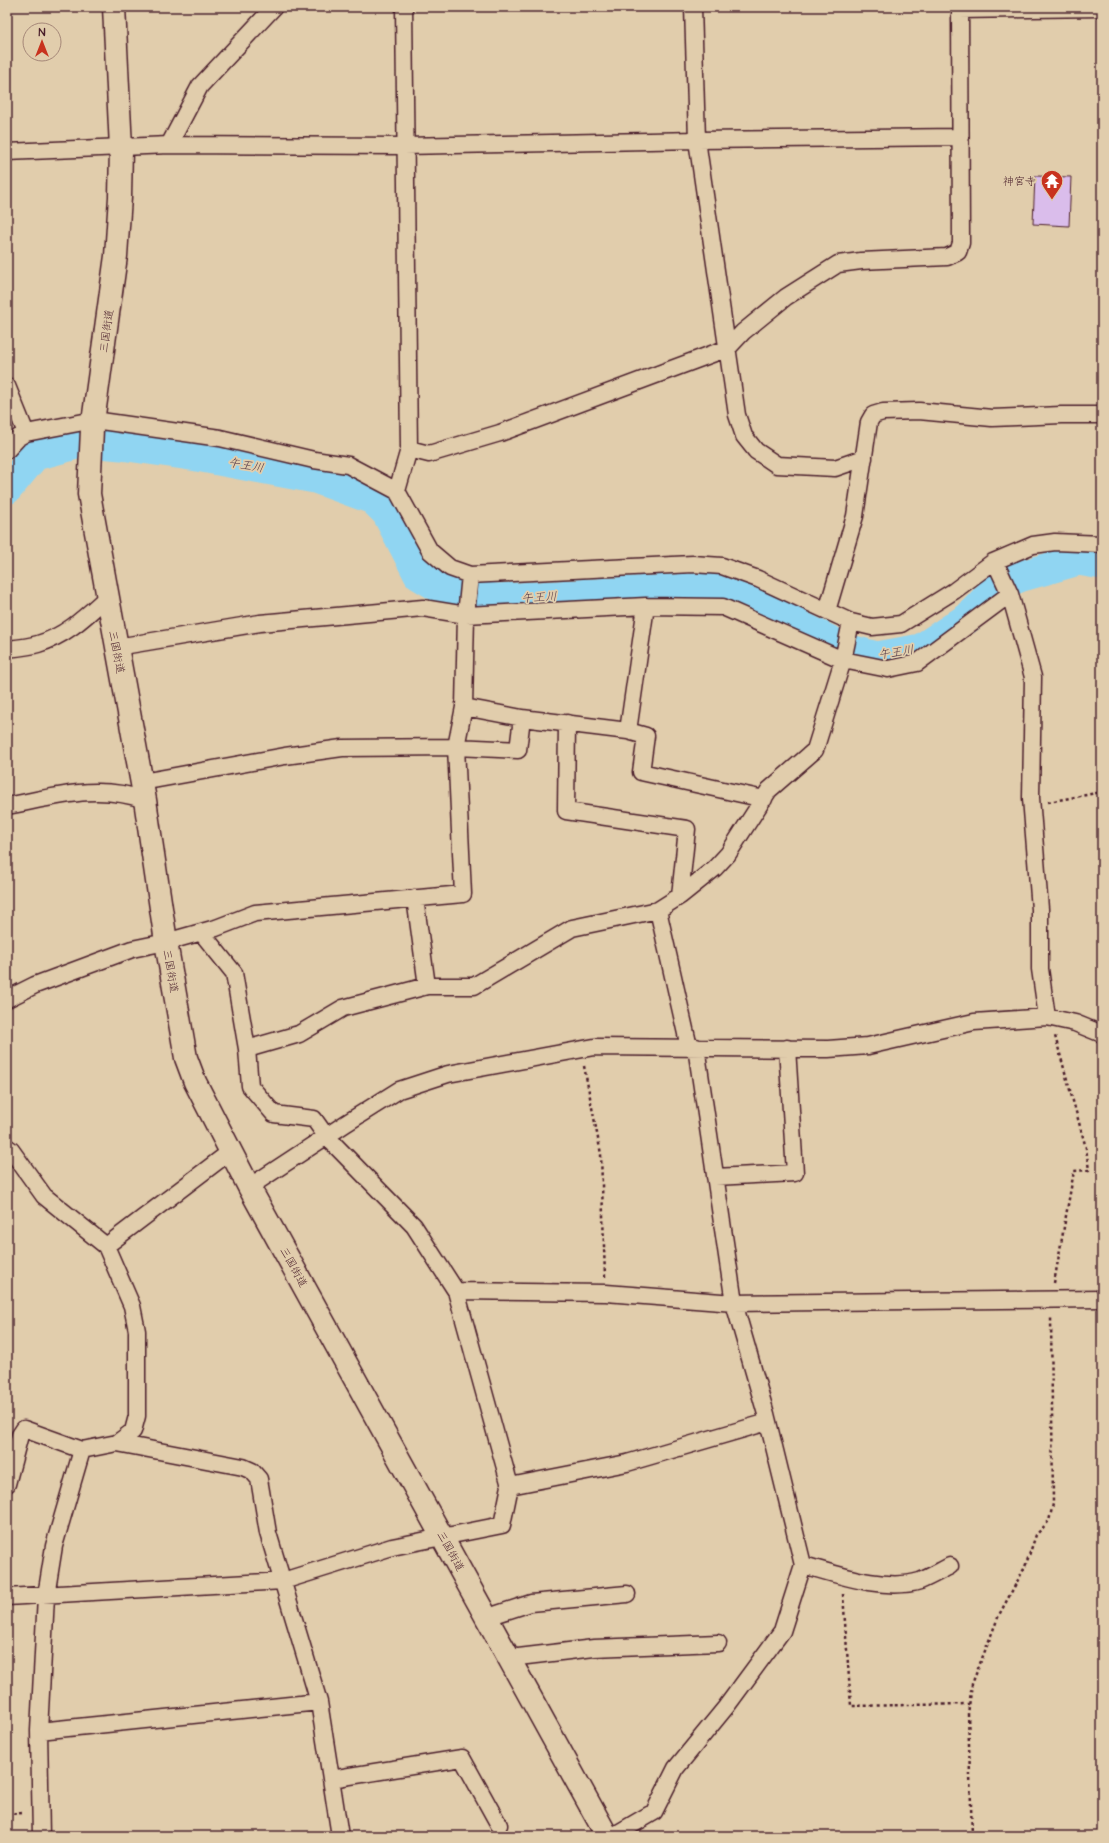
<svg xmlns="http://www.w3.org/2000/svg" width="1109" height="1843" font-family="'Architects Daughter','Klee One',sans-serif">
  <style>
    .lines { fill: none; stroke-linecap: round; stroke-linejoin: round }
    .river { stroke: #90d5f2; stroke-width: 31 }
    .building { fill: #dabdeb; stroke: #4a1f2b }
    .street-casing { stroke: #4a1f2b; stroke-width: 19 }
    .secondary-casing { stroke: #4a1f2b; stroke-width: 25 }
    .path { stroke: #4a1f2b; stroke-width: 2.5; stroke-dasharray: 3 3; stroke-linecap: butt }
    .street { stroke: #e1cdac; stroke-width: 16 }
    .secondary { stroke: #e1cdac; stroke-width: 22 }
    .labels { text-anchor: middle; stroke-width: 3.5; stroke-linejoin: round; paint-order: stroke }
    .poi-label { font-size: 11px; fill: #4a1f2b; stroke: #e1cdac; text-anchor: end }
    .street-label { font-size: 11px; fill: #4a1f2b; stroke: #e1cdac }
    .water-label { font-size: 12px; font-style: italic; fill: #543a49; stroke: #e1cdac }
  </style>
  <rect width="100%" height="100%" fill="#e1cdac"/>
  <filter id="ink" filterUnits="userSpaceOnUse"><feTurbulence type="fractalNoise" baseFrequency=".025" numOctaves="2"/><feDisplacementMap in="SourceGraphic" scale="8" xChannelSelector="R" yChannelSelector="G"/><feConvolveMatrix kernelMatrix="1 2 1 2 8 2 1 2 1" color-interpolation-filters="sRGB"/></filter>
  <g filter="url(#ink)">
    <g class="lines">
      <path class="river" d="M7,489L35,455L80,443H100L121,445L197,456L315,478L373,499L387,513L419,575L444,590L448,594L497,599L710,588L765,608L846,649L877,657L921,649L968,618L998,586L1022,576L1078,560L1102,564"/>
    </g>
    <path class="building" d="M1035,176L1071,177L1069,226L1033,224Z"/>
    <g class="lines">
      <g class="street-casing">
        <path id="street" d="M404,7L409,449L429,454L500,433L728,348L743,332L786,297L838,264L861,261L947,257L958,252L961,243L960,7
          M693,7L697,140L737,415L744,436L756,451L777,465L835,468L864,458
          M960,10L1102,8
          M169,145L200,86L274,7
          M7,152L169,145L404,146L697,140L960,137
          M7,386L26,433
          M7,450L19,437L26,433L94,420L220,438L314,460L348,465L397,491L430,551L450,568L470,575L693,564L722,566L758,579L851,622L872,627L901,624L954,591L993,562L1033,545L1055,542L1102,544
          M397,491L409,449
          M993,562L997,566L1010,594L1033,677L1031,798L1040,909V969L1047,1017
          M827,611L855,516L869,422L873,415L883,412L919,411L992,418L1061,415H1102
          M117,647L260,623L423,608L466,615L646,606L723,607L843,660L888,669L917,663L1010,594
          M7,649C17,648 28,647 38,644C66,636 86,616 107,597
          M464,707L522,718L628,731L646,736L641,772L764,799
          M567,723L566,811L687,829L680,896
          M628,731L646,606
          M142,782L285,756L342,748L456,747L464,707L466,615L470,575
          M7,806C55,797 97,783 145,800
          M415,898L427,986
          M7,999L35,985L132,949L166,942L216,928L255,913L463,894L456,747L518,750L522,718
          M689,1047L658,910L680,896L715,868L728,854L769,790L815,750L843,660L851,622
          M696,1047L734,1303L766,1414L803,1565C836,1574 885,1592 920,1581C930,1577 940,1571 950,1566
          M247,1049L299,1034L343,1008L427,986H474L572,928L658,910
          M7,1147L11,1150L44,1196L106,1246L132,1306L137,1331V1416L133,1431L117,1443L82,1450L54,1546L46,1596L39,1731L41,1836
          M715,1177L795,1173L787,1048
          M249,1187L345,1124L399,1090L448,1074L594,1047L828,1049L868,1046L974,1022L1047,1017L1075,1023L1102,1034
          M106,1246L231,1151
          M456,1291L606,1293L734,1303L1102,1299
          M117,1443L243,1467L252,1471L259,1479L268,1533L319,1702L340,1836
          M7,1484L20,1435L24,1429L82,1450
          M510,1486L627,1463L768,1422
          M7,1597L283,1581L392,1547L502,1525L510,1486L456,1291L414,1226L326,1136L314,1119L274,1114L250,1086L247,1049L234,973L201,932
          M488,1617L531,1603L627,1594
          M510,1658L594,1648L718,1643
          M39,1731L319,1702
          M331,1779L462,1758L499,1825
          M613,1836L654,1812L676,1768L726,1707L782,1631L803,1565"/>
      </g>
      <g class="secondary-casing">
        <path id="secondary" d="M114,7L121,148L120,197L116,256L92,429L89,494L145,800L166,942L186,1058L195,1082L249,1187L607,1836"/>
      </g>
      <path class="path" d="M1048,802L1102,792
        M584,1066L601,1154L605,1277
        M1054,1283L1074,1171L1089,1170L1086,1148L1055,1036
        M843,1594L851,1706L969,1704
        M7,1814L24,1813
        M972,1836L968,1714L972,1684L999,1615L1025,1567L1036,1535L1049,1521L1053,1504L1051,1316"/>
      <use href="#street" class="street"/>
      <use href="#secondary" class="secondary"/>
    </g>
  </g>
  <defs>
    <g id="temple-pin" transform="scale(1.15)"><path d="M0 17L-7.5 6A9.5 9.5 0 1 1 7.5 6Z" fill="#c8321e" stroke="#e1cdac"/><path d="M0-6L5-2H3V0L6.5 2.5H4V6H1.5V3h-3V6H-4V2.5H-6.5L-3 0V-2H-5Z" fill="#fff"/></g>
  </defs>
  <g fill-rule="evenodd">
    <use href="#temple-pin" x="1052" y="181"/>
  </g>
  <g class="labels">
    <g class="poi-label">
      <text x="1036" y="185">神宮寺</text>
    </g>
    <g class="street-label">
      <text transform="translate(106 331) rotate(-82)" y="4">三国街道</text>
      <text transform="translate(117 652) rotate(79)" y="4">三国街道</text>
      <text transform="translate(171 971) rotate(80)" y="4">三国街道</text>
      <text transform="translate(294 1267) rotate(61)" y="4">三国街道</text>
      <text transform="translate(451 1551) rotate(61)" y="4">三国街道</text>
    </g>
    <g class="water-label">
      <text transform="translate(246 465) rotate(10)" y="4">午王川</text>
      <text transform="translate(539 597) rotate(-3)" y="4">午王川</text>
      <text transform="translate(896 652) rotate(-9)" y="4">午王川</text>
    </g>
  </g>
  <rect width="1109" height="1843" fill="none" stroke="#e1cdac" stroke-width="24"/>
  <rect x="12" y="12" width="1085" height="1819" fill="none" stroke="#4a1f2b" stroke-width="1.5" filter="url(#ink)"/>
  <g transform="translate(42 42)"><circle r="19" fill="#e1cdac" stroke="#a58778"/>
  <path d="M0-3L7 15L0 10L-7 15Z" fill="#c8321e"/>
  <text y="-6" font-size="11" font-weight="bold" text-anchor="middle" fill="#4a1f2b">N</text>
  </g>
</svg>
